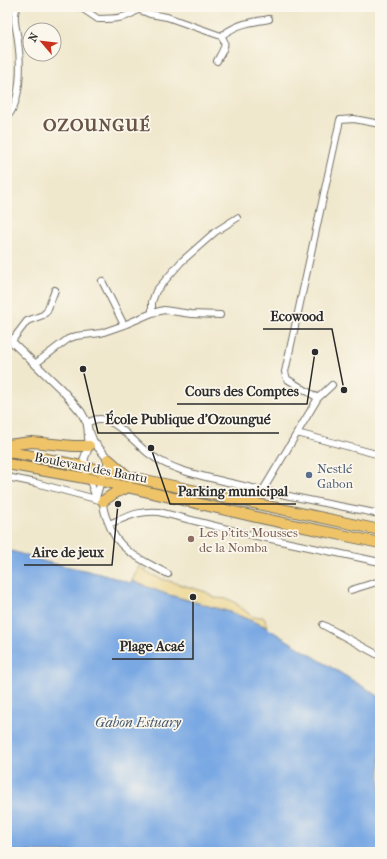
<svg xmlns="http://www.w3.org/2000/svg" width="387" height="859" font-family="'IM FELL French Canon',serif">
  <style>
    .sand { fill: #eeda9e; stroke: #8c8264 }
    .water { fill: #79a8e3; stroke: #526a87 }
    .lines { fill: none; stroke-linecap: round; stroke-linejoin: round }
    .minor-casing { stroke: #706d64; stroke-width: 8 }
    .tertiary-casing { stroke: #706d64; stroke-width: 9 }
    .trunk-casing { stroke: #706d64; stroke-width: 12 }
    .minor { stroke: #fff; stroke-width: 6 }
    .tertiary { stroke: #fff; stroke-width: 7 }
    .trunk { stroke: #efc469; stroke-width: 10 }
    .service-dot { fill: #5c6f8a; stroke: #fbf7ec; stroke-width: 1.5 }
    .education-dot { fill: #8d6e63; stroke: #fbf7ec; stroke-width: 1.5 }
    .labels { text-anchor: middle; stroke-width: 3.5; stroke-linejoin: round; paint-order: stroke }
    .street-label { font-size: 13px; fill: #2b2b2b; stroke: #fbf7ec }
    .service-label { font-size: 13px; fill: #4e5e75; stroke: #fbf7ec; text-anchor: start }
    .education-label { font-size: 13px; fill: #785e54; stroke: #fbf7ec; text-anchor: start }
    .water-label { font-size: 14px; font-style: italic; fill: #46576b; stroke: #fbf7ec }
    .district-label { font-size: 17px; font-weight: bold; letter-spacing: 1px; fill: #685546; stroke: #fbf7ec }
    .leader { fill: none; stroke: #2b2b2b; stroke-width: 1.5 }
    .callout-dot { fill: #2b2b2b; stroke: #fbf7ec; stroke-width: 1.5 }
    .callout-label { font-size: 14px; text-anchor: middle; font-weight: bold; fill: #2b2b2b; stroke: #fbf7ec; stroke-width: 3.5; stroke-linejoin: round; paint-order: stroke }
  </style>
  <rect width="100%" height="100%" fill="#fbf7ec"/>
  <filter id="ink" filterUnits="userSpaceOnUse"><feTurbulence type="fractalNoise" baseFrequency=".025" numOctaves="2"/><feDisplacementMap in="SourceGraphic" scale="8" xChannelSelector="R" yChannelSelector="G"/><feConvolveMatrix kernelMatrix="1 2 1 2 8 2 1 2 1" color-interpolation-filters="sRGB"/></filter>
  <filter id="wash" filterUnits="userSpaceOnUse"><feTurbulence type="fractalNoise" baseFrequency=".012" numOctaves="4" result="noise"/><feDisplacementMap in="SourceGraphic" scale="16" xChannelSelector="R" yChannelSelector="G"/><feGaussianBlur stdDeviation="0.9" result="paint"/><feColorMatrix in="noise" values="0 0 0 0 0 0 0 0 0 0 0 0 0 0 0 0 0 1.4 0 .05"/><feComposite in="paint" operator="in"/></filter>
  <g filter="url(#wash)">
    <rect width="100%" height="100%" fill="#f0e8cd"/>
    <path class="sand" d="M139,566L152,575L162,579L206,592L215,598L228,599L234,602L253,617H263L265,620L267,627L230,612L166,594L132,581Z"/>
    <path class="water" d="M7,550C20,553 33,558 46,562C74,568 102,573 130,583L132,581L166,594L230,612L262,625L380,697V852H7Z"/>
  </g>
  <g filter="url(#ink)">
    <g class="lines">
      <g class="minor-casing">
        <path id="minor" d="M80,7L98,19C112,19 130,19 140,7
          M138,9L150,14L167,17L221,36C229,44 221,53 217,61
          M221,36C239,23 248,23 269,19
          M7,117C22,101 21,62 18,41C17,30 12,17 17,7
          M102,281L124,325
          M152,313V302L156,291L181,262L215,232L237,218
          M11,342L27,321L43,315L47,311L55,290
          M35,364L68,339L76,336L101,333L124,325L152,313L164,310L191,314L220,315
          M318,398L287,379L285,372L340,120L354,119L380,124
          M87,423C91,421 95,419 99,419C115,418 136,444 148,453C171,471 203,476 231,483C280,495 330,504 380,514
          M297,433L380,455
          M7,477L36,483L103,501C103,508 105,515 108,522C118,552 143,560 168,574
          M89,478L96,498
          M263,490L318,398L332,385
          M96,498L101,481
          M109,524C127,517 139,510 159,512L247,534L380,562
          M351,590L380,581
          M323,625L380,656"/>
      </g>
      <g class="tertiary-casing">
        <path id="tertiary" d="M7,337L62,390L81,412L87,423L88,429L89,446L84,459L86,470
          M90,433L93,441L108,459V464L103,475"/>
      </g>
      <g class="trunk-casing">
        <path id="trunk" d="M7,445L32,442L73,446H89
          M7,452C49,458 90,468 131,477C214,494 297,512 380,530
          M108,459L125,474
          M7,464L101,481L265,519L380,543
          M103,501L115,493L129,487"/>
      </g>
      <use href="#minor" class="minor"/>
      <use href="#tertiary" class="tertiary"/>
      <use href="#trunk" class="trunk"/>
    </g>
  </g>
  <circle class="service-dot" cx="309" cy="475" r="4"/>
  <circle class="education-dot" cx="191" cy="539" r="4"/>
  <g class="labels">
    <g class="street-label">
      <text transform="translate(91 467) rotate(11)" y="5">Boulevard des Bantu</text>
    </g>
    <g class="service-label">
      <text x="317" y="473">Nestlé<tspan x="317" dy="15">Gabon</tspan></text>
    </g>
    <g class="education-label">
      <text x="199" y="537">Les p’tits Mousses<tspan x="199" dy="15">de la Nomba</tspan></text>
    </g>
    <g class="water-label">
      <text x="138" y="727">Gabon Estuary</text>
    </g>
    <g class="district-label">
      <text x="97" y="131">OZOUNGUÉ</text>
    </g>
  </g>
  <path class="leader" d="M344 390L332 329H263M315 352L307 404H177M83 369L98 433H279M151 448L170 504H296M118 504L112 565H24M193 597L193 659H112"/>
  <g class="callout-dot">
    <circle cx="344" cy="390" r="4"/>
    <circle cx="315" cy="352" r="4"/>
    <circle cx="83" cy="369" r="4"/>
    <circle cx="151" cy="448" r="4"/>
    <circle cx="118" cy="504" r="4"/>
    <circle cx="193" cy="597" r="4"/>
  </g>
  <g class="callout-label">
    <text x="297" y="321">Ecowood</text>
    <text x="242" y="396">Cours des Comptes</text>
    <text x="188" y="424">École Publique d'Ozoungué</text>
    <text x="233" y="496">Parking municipal</text>
    <text x="68" y="557">Aire de jeux</text>
    <text x="152" y="651">Plage Acaé</text>
  </g>
  <rect width="387" height="859" fill="none" stroke="#fbf7ec" stroke-width="24"/>
  <g transform="translate(42 42) rotate(298)"><circle r="19" fill="#fbf7ec" stroke="#a8a59f"/>
  <path d="M0-3L7 15L0 10L-7 15Z" fill="#c8321e"/>
  <text y="-6" font-size="11" font-weight="bold" text-anchor="middle" fill="#2b2b2b">N</text>
  </g>
</svg>
